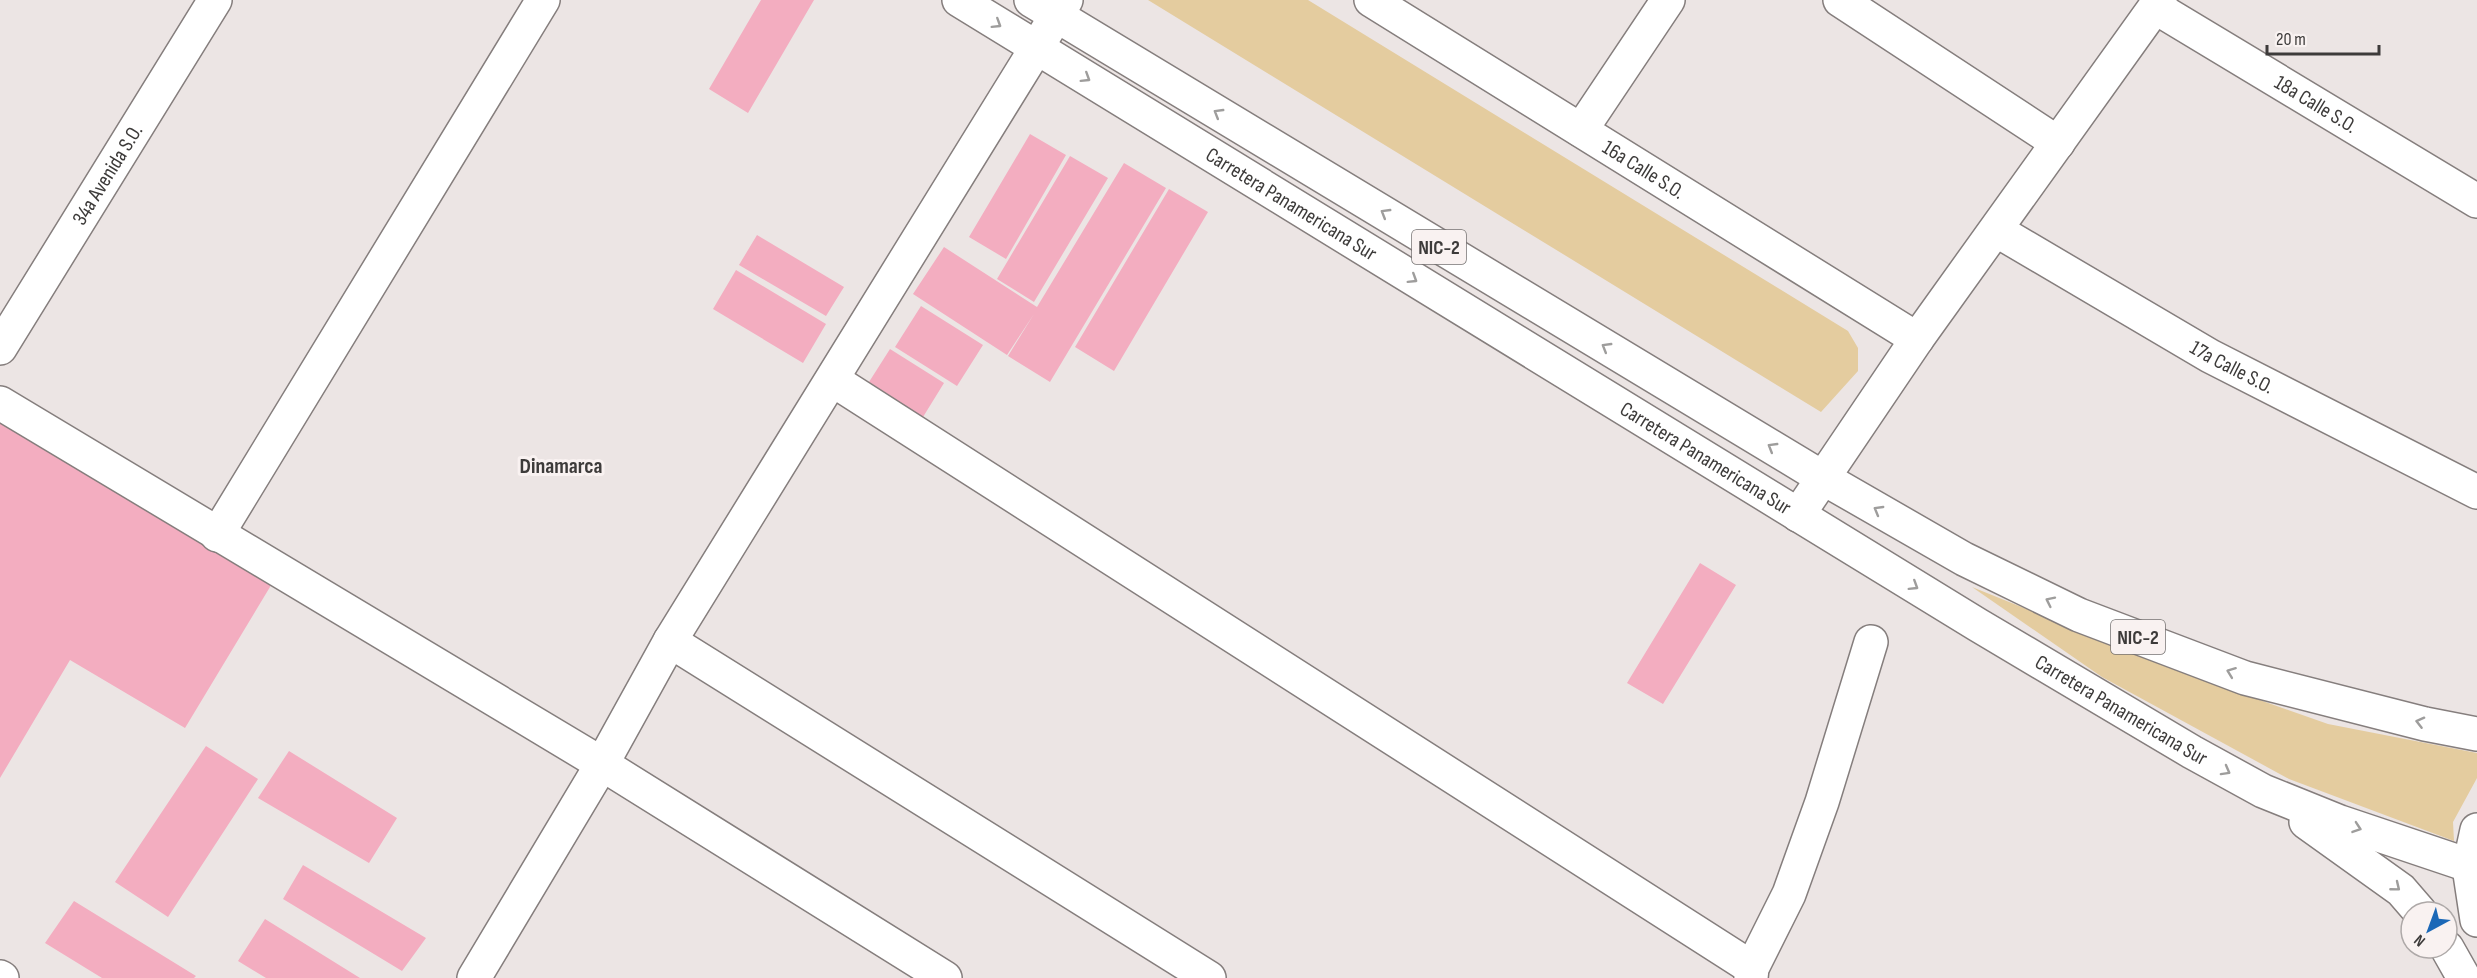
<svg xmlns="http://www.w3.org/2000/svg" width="2477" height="978" font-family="'Sofia Sans Condensed',sans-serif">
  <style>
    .green { fill: #e4cc9f }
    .building { fill: #f3adc0 }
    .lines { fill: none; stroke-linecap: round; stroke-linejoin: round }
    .street-casing { stroke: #857e7d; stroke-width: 36 }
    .secondary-casing { stroke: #857e7d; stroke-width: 36 }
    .highway-casing { stroke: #857e7d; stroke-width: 36 }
    .street { stroke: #fff; stroke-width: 33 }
    .secondary { stroke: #fff; stroke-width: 33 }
    .highway { stroke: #fff; stroke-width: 33 }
    .oneway { stroke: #9e9d9c }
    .labels { text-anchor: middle; stroke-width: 6; stroke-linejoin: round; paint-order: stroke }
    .shield { fill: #f9f2f1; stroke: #757271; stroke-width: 1.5 }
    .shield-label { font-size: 20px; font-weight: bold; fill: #3d3b3a }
    .street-label { font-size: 21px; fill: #3d3b3a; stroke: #f9f2f1 }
    .neighbourhood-label { font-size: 22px; font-weight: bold; fill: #3d3b3a; stroke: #f9f2f1 }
  </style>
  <rect width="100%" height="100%" fill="#ece5e4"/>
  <path class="green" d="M1148,0H1308L1848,331L1858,348V371L1821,412Z
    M1972,587L2192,676L2328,724L2477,753V778L2453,822L2454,841L2289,779L2102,677Z"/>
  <path class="building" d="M761,0H814L748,113L709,89Z
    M1030,134L1066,155L1006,259L969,237Z
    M1070,156L1108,178L1034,302L997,279Z
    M1124,163L1166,188L1050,382L1008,356L1034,314L1007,355L913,294L944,247L1037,307Z
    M1169,189L1208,212L1114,371L1075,347Z
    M757,235L844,287L826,316L739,265Z
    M736,270L826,324L803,363L713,309Z
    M921,306L983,345L957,386L895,347Z
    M890,349L944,383L923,417L869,382Z
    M0,416L273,582L185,728L70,660L0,778Z
    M1700,563L1736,585L1663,704L1627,683Z
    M206,746L258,779L168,917L115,882Z
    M289,751L397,818L369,863L258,798Z
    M303,865L426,938L402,971L283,899Z
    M74,901L196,976L194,978H102L45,943Z
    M265,919L360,978H266L238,961Z"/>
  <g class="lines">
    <g class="street-casing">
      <g id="street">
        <path id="s1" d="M1371,0L1917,339"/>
        <path d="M1840,0L2058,143"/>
        <path id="s2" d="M2155,7L2477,201"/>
        <path d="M1581,130L1668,0"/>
        <path id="s3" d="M1996,230L2210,356L2477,492"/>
        <path id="s4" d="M0,348L215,0"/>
        <path d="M833,380L1752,968"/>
        <path d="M0,403L602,764L945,978"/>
        <path d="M1798,515L1917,339L2160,0"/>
        <path d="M217,535L543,0"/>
        <path d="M670,641L1209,978"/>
        <path d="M0,977L2,978"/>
        <path d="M474,978L602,764L670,641L1066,0"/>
        <path d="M1751,978L1752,968L1789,894L1822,802L1871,642"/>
      </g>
    </g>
    <g class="secondary-casing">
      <path id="secondary" d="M2477,830L2469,867L2477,920"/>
    </g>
    <g class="highway-casing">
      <g id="highway">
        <path id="s5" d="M959,0L1978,625L2192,752L2263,791L2340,822L2477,868"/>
        <path d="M1031,0L1823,478L1964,559L2079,615L2245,678L2425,724L2477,734"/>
        <path d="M2306,822L2401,890L2420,912"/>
        <path d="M2447,948L2464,978"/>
      </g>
    </g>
    <use href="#street" class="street"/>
    <use href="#secondary" class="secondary"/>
    <use href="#highway" class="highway"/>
  </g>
  <defs><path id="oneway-chevron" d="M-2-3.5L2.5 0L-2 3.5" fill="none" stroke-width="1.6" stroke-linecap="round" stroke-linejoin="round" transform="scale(1.5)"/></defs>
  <g class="oneway">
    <use href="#oneway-chevron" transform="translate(997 24) rotate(32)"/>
    <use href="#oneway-chevron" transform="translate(1086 78) rotate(32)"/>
    <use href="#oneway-chevron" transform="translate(1218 113) rotate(-149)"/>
    <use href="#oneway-chevron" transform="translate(1385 213) rotate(-149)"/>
    <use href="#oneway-chevron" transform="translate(1413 279) rotate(32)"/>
    <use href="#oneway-chevron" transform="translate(1606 347) rotate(-149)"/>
    <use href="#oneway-chevron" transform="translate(1772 447) rotate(-149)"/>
    <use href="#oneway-chevron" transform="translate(1878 510) rotate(-150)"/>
    <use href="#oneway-chevron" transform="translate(1914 586) rotate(32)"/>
    <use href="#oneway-chevron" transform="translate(2050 601) rotate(-154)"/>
    <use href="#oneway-chevron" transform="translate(2231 672) rotate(-159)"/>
    <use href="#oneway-chevron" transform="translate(2420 722) rotate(-166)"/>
    <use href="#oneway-chevron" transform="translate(2226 771) rotate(29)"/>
    <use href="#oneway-chevron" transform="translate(2357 828) rotate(19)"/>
    <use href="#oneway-chevron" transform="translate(2396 887) rotate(39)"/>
  </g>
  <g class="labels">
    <g class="shield">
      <rect x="1412" y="230" width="54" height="34" rx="4.5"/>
      <rect x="2111" y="620" width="54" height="34" rx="4.5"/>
    </g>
    <g class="shield-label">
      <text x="1439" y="254">NIC-2</text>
      <text x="2138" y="644">NIC-2</text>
    </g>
    <g class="street-label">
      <text dy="7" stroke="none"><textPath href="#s2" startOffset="188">18a Calle S.O.</textPath></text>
      <text dy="7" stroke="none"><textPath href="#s1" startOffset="321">16a Calle S.O.</textPath></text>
      <text dy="7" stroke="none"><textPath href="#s4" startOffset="204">34a Avenida S.O.</textPath></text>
      <text dy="7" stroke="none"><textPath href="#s5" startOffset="390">Carretera Panamericana Sur</textPath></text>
      <text dy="7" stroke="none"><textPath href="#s3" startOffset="273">17a Calle S.O.</textPath></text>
      <text dy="7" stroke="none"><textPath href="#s5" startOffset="876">Carretera Panamericana Sur</textPath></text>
      <text dy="7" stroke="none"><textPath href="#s5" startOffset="1362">Carretera Panamericana Sur</textPath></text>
    </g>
    <g class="neighbourhood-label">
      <text x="561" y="473">Dinamarca</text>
    </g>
  </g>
  <g transform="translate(2429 930) rotate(221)"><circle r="28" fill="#f9f2f1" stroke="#aea9a8" stroke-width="1.5"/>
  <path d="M0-4.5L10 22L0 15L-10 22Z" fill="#1b68b7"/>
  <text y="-9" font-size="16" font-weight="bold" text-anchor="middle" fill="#3d3b3a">N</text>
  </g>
  <path d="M2267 45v9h112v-9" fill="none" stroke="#3d3b3a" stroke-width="3"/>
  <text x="2276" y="45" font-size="18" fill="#3d3b3a" stroke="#f9f2f1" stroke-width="4.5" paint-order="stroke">20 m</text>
</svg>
